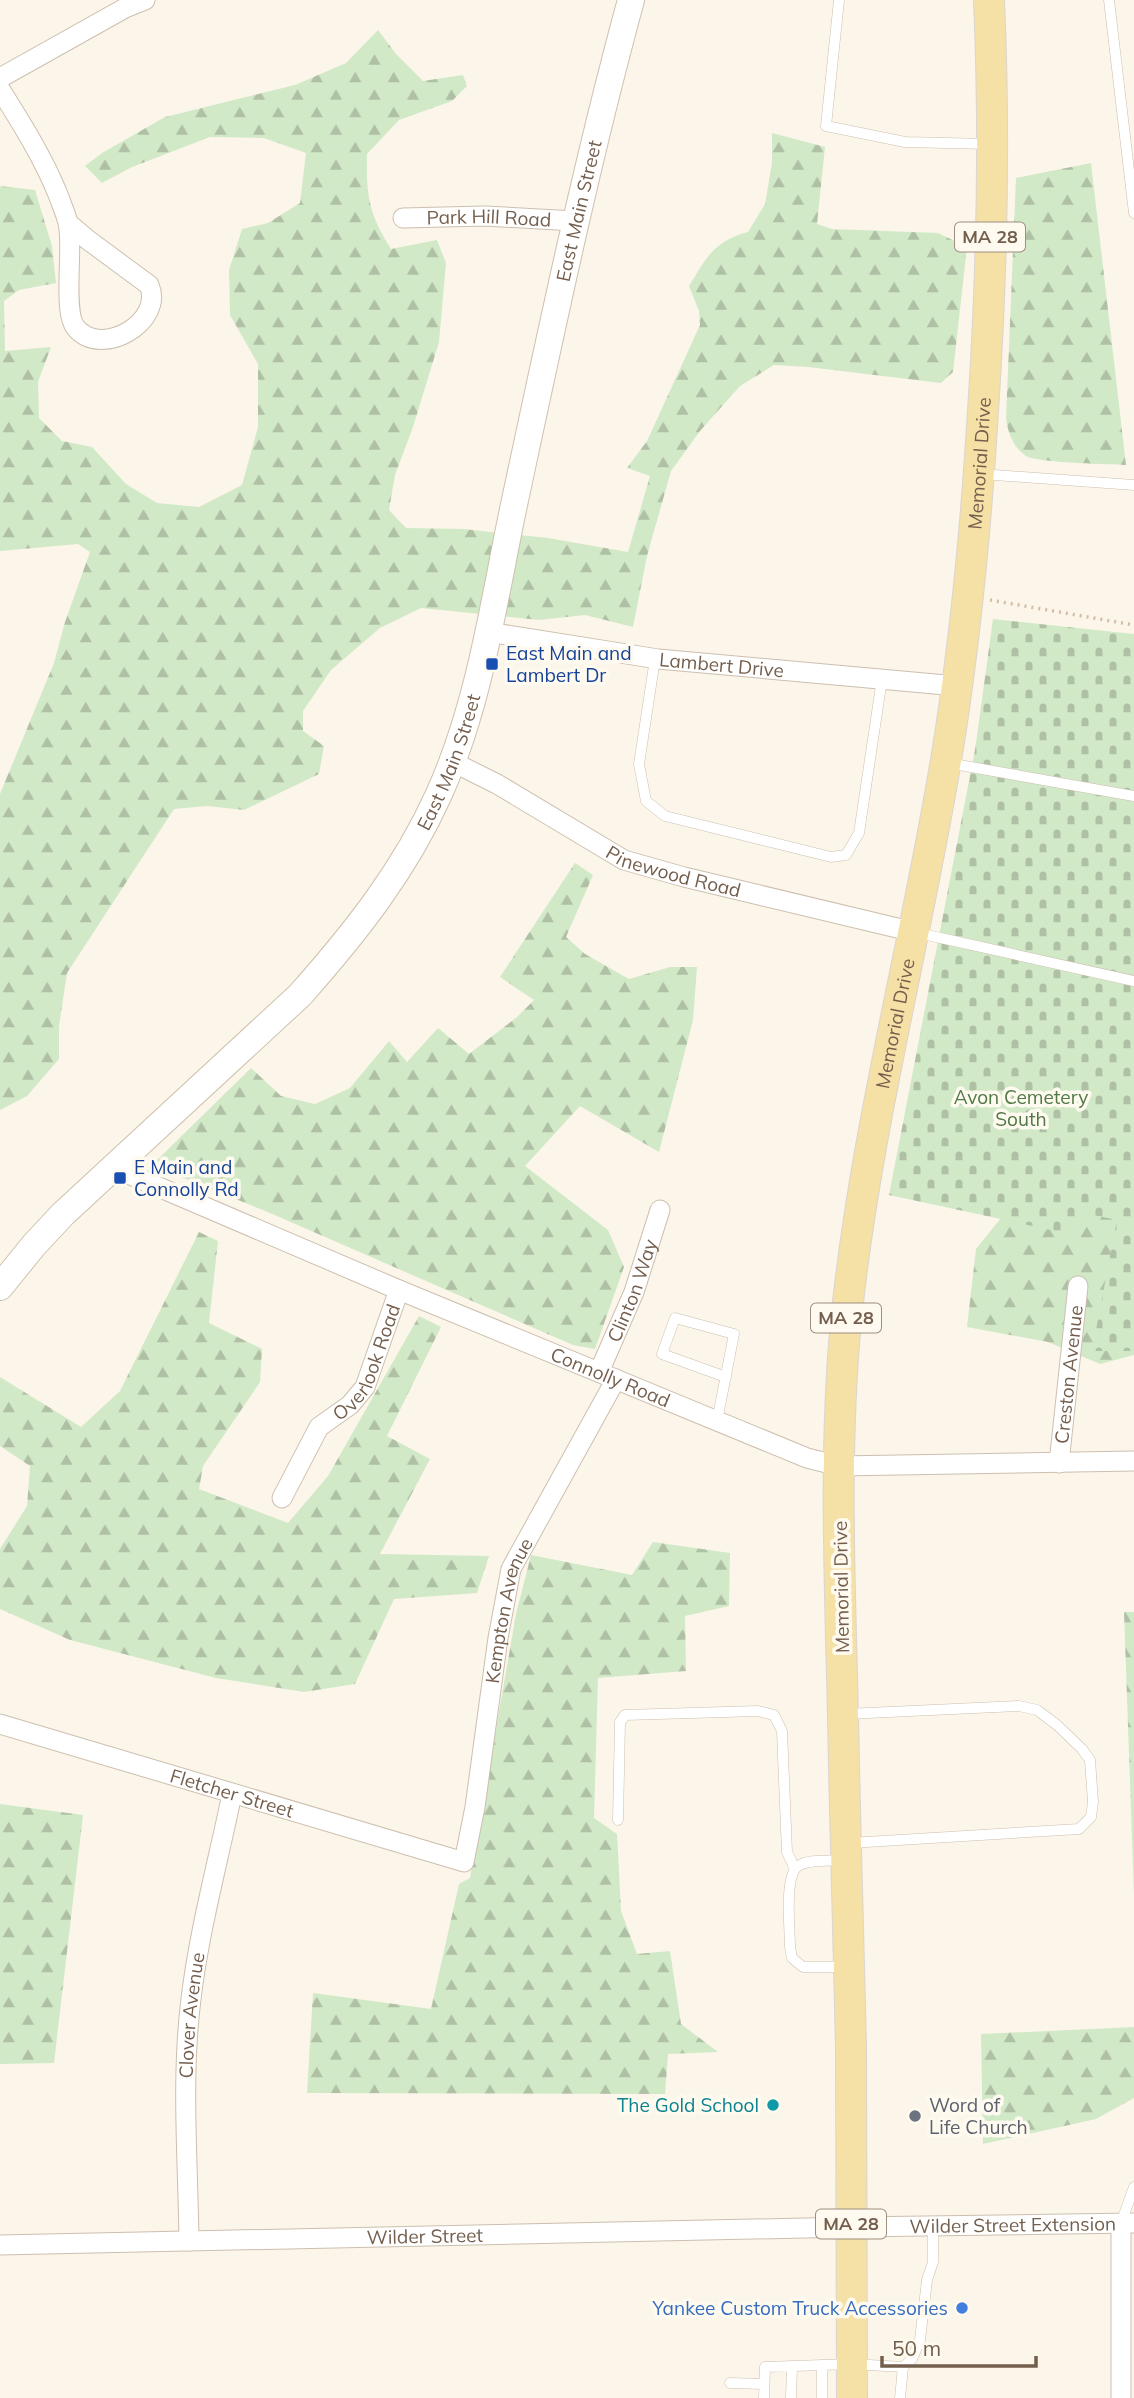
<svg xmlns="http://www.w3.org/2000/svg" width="1134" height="2398" font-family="Mulish,sans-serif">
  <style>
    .forest { fill: url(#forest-firs) }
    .cemetery { fill: url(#cemetery-stones) }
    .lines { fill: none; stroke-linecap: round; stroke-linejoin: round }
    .service-casing { stroke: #cdbfaf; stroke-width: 11 }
    .minor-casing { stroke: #cdbfaf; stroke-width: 21 }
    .secondary-casing { stroke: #cfc0ad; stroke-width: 28 }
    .primary-casing { stroke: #dbd5d1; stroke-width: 32 }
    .path { stroke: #d4bca5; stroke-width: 3.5; stroke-dasharray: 2 5; stroke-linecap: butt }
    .service { stroke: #fff; stroke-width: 10 }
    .minor { stroke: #fff; stroke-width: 19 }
    .secondary { stroke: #fff; stroke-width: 26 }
    .primary { stroke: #f5e0a6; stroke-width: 30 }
    .transit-dot { fill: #1a4fb4; stroke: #fefaef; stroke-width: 2.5 }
    .culture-dot { fill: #0f9aa8; stroke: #fefaef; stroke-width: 2.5 }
    .worship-dot { fill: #6b7280; stroke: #fefaef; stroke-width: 2.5 }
    .shop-dot { fill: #3f7fe0; stroke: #fefaef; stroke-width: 2.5 }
    .labels { text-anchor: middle; stroke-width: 7; stroke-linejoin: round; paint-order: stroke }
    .shield { fill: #fefaef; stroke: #9d8e7e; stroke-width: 2 }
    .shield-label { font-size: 18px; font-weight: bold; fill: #745f4e }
    .street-label { font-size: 19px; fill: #745f4e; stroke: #fefaef }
    .transit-label { font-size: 19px; fill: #164399; stroke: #fefaef; text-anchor: start }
    .park-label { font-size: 19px; fill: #507946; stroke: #fefaef }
    .culture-label { font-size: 19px; fill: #0d838f; stroke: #fefaef; text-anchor: end }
    .worship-label { font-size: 19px; fill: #5b616d; stroke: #fefaef; text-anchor: start }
    .shop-label { font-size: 19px; fill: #366cbe; stroke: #fefaef; text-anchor: end }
  </style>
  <defs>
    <pattern id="forest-firs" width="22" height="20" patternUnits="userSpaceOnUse" patternTransform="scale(1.75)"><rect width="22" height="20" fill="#d2e9c8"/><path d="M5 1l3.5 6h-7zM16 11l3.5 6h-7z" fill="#afc0a5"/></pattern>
    <pattern id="cemetery-stones" width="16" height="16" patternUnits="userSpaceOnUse" patternTransform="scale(1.75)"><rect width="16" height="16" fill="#d2e9c8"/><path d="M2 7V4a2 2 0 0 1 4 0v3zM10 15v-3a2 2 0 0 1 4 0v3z" fill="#afc0a5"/></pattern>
  </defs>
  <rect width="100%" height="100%" fill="#fbf6e9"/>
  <path class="forest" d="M378,30L396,54L423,81L463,75L467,86L452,101L399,120L367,154C366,195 369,214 391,249L437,240L446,263L439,342L413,427L395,475L389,510L406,528L463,529L548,538L628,552L650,476L627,468L647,441L700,325L699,311L689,286C707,257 714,241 748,232L765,204L772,163V133L825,147L817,224L832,229L938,233L967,247L953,372L941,383L808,367L774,365L740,386L700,431L671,471L647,556L633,627L585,615L539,620L421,608L380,628L331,670L303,711V731L324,746L319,774L244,810L207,806L174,809L67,973L59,1026V1059L27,1096L0,1110V794L54,663L65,622L90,552L78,544L0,551V186L35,190L52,246L56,283L19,290L4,301L5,351L51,347L38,382L39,418L62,441L92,447L126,484L157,503L199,507L242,485L258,427V364L230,315L229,270L242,229L268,223L300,203L306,153L264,138L210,137L132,167L102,183L85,166L102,153L165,117L295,85L346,63Z
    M1091,163L1126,465C1108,464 1038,463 1026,456C1013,447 1008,433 1006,418L1016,178Z
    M575,863L593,875L566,937L585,954L629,979L670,967H697L693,1020L659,1152L580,1106L525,1166L608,1230L624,1267L595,1349L573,1345L270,1213L152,1165L251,1068L281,1096L315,1104L350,1088L389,1041L407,1062L438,1028L469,1054L517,1017L534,1000L500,977Z
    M1009,1208L1134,1210V1355L1100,1364L1048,1342L967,1327L976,1249Z
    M199,1232L218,1241L209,1323L262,1349L260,1382L203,1466L199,1489L288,1523L328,1476L419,1316L441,1327L387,1436L430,1459L380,1554L489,1556L477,1593L394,1599L355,1684L304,1692L216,1678L70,1640L0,1609V1549L27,1506L30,1466L0,1446V1377L81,1427L120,1391Z
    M653,1542L730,1553L729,1606L685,1616L686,1671L598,1678L594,1818L617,1834L621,1911L637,1954L670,1951L681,2024L718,2052L668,2054L665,2094L307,2093L313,1993L431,2009L459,1884L470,1878L516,1614L531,1555L632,1575Z
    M1124,1612H1134V1896Z
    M0,1804L83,1815L54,2063L0,2064Z
    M1134,2027V2098L1096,2119L983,2144L981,2034Z"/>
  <path class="cemetery" d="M993,619L1134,634V1351H1092L1117,1220L1084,1213L1079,1236L889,1195L975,750Z"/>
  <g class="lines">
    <g class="service-casing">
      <path id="service" d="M839,0L826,126L905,142L988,144
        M1109,0L1134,213
        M981,474L1134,485
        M655,659L639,764L646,801L665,816L831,857L846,855L859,833L882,679
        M948,763L1134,796
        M918,933L1134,981
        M717,1421L734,1334L675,1318L662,1354L726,1377
        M846,1714L1019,1706L1037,1710L1057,1725L1082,1749L1090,1760L1093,1802L1091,1817L1079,1829L850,1843
        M618,1820L620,1722L625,1715L758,1711L774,1715L782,1731L787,1852L795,1869
        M842,1860C830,1861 808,1859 798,1866C784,1876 790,1929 790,1947L792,1958L803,1967H846
        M1121,2223L1134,2187
        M730,2383L764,2384
        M764,2398L765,2367L852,2364L903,2367
        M791,2398L792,2366
        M822,2398V2365
        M900,2398L903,2367L912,2359L920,2340L927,2280L933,2262V2227"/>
    </g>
    <g class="minor-casing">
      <g id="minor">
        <path d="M0,78L125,8L145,0"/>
        <path d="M0,89C22,124 44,159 59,197C62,206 66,214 68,223C74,247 62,312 76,328C102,359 165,321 149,285L88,240L68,223"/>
        <path id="s1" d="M403,218L485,216L575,221"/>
        <path id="s2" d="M488,632L658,659L957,686"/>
        <path id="s3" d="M453,762L497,784L624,860L684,877L914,932"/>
        <path id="s4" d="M112,1167L399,1290L807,1458L839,1466L1134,1461"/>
        <path id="s5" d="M599,1372L634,1292L660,1210"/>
        <path id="s6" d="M1059,1463L1078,1286"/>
        <path id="s7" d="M282,1498L319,1427L350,1405L365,1387L399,1290"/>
        <path id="s8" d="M0,1724L464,1862L475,1807L498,1638L511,1569L616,1379"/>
        <path d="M1121,2224V2398"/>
        <path id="s9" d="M189,2241C188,2161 181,2079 191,1999C199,1931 218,1862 232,1794"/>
        <path id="s10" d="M0,2245L851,2227L1134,2223"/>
      </g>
    </g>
    <g class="secondary-casing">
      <g id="secondary">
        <path id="s11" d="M0,1287L34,1245L63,1214L300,995C355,933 405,870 439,794C481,701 494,598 515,500C551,332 586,165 631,0"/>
      </g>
    </g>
    <g class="primary-casing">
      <g id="primary">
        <path id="s12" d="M852,2398C851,2281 852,2164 851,2047C849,1954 846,1861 844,1768C842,1620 832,1469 846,1321C865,1132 915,947 946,760C965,645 976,528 983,411C992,275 995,137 989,0"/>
      </g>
    </g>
    <path class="path" d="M990,600L1134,625"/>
    <use href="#service" class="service"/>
    <use href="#minor" class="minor"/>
    <use href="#secondary" class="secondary"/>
    <use href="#primary" class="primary"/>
  </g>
  <g class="transit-dot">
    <rect x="485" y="657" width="14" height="14" rx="3.5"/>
    <rect x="113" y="1171" width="14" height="14" rx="3.5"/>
  </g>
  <circle class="culture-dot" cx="773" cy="2105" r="7"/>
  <circle class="worship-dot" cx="915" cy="2116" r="7"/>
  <circle class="shop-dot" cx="962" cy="2308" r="7"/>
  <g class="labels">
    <g class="shield">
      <rect x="955" y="222.5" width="70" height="29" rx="5"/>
      <rect x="811" y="1303.5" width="70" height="29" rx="5"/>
      <rect x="816" y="2209.5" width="70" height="29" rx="5"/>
    </g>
    <g class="shield-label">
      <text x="990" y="243">MA 28</text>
      <text x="846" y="1324">MA 28</text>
      <text x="851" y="2230">MA 28</text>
    </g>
    <g class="street-label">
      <text dy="7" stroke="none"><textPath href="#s11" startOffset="1265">East Main Street</textPath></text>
      <text dy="7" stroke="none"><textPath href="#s1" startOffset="86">Park Hill Road</textPath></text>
      <text dy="7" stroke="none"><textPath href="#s12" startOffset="1946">Memorial Drive</textPath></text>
      <text dy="7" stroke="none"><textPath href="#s2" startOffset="236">Lambert Drive</textPath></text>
      <text dy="7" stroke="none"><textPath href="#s11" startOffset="698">East Main Street</textPath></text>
      <text dy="7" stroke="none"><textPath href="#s3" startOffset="248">Pinewood Road</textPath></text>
      <text dy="7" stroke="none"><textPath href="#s12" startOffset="1379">Memorial Drive</textPath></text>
      <text dy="7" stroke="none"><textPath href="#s5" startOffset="88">Clinton Way</textPath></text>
      <text dy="7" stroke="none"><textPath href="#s7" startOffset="164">Overlook Road</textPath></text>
      <text dy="7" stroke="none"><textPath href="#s6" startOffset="89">Creston Avenue</textPath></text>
      <text dy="7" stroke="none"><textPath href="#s4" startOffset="541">Connolly Road</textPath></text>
      <text transform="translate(841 1587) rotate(-91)" y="7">Memorial Drive</text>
      <text dy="7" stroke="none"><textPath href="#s8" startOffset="740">Kempton Avenue</textPath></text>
      <text dy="7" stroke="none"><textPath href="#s8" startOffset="242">Fletcher Street</textPath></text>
      <text dy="7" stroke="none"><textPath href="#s9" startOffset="226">Clover Avenue</textPath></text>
      <text dy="7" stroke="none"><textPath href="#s10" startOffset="1013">Wilder Street Extension</textPath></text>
      <text dy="7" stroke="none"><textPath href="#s10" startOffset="425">Wilder Street</textPath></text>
    </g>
    <g class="transit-label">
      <text x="506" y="660">East Main and<tspan x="506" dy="22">Lambert Dr</tspan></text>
      <text x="134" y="1174">E Main and<tspan x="134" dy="22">Connolly Rd</tspan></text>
    </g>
    <g class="park-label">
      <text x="1021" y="1104">Avon Cemetery<tspan x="1021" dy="22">South</tspan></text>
    </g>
    <g class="culture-label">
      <text x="759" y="2112">The Gold School</text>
    </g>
    <g class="worship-label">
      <text x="929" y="2112">Word of<tspan x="929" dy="22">Life Church</tspan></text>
    </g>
    <g class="shop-label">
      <text x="948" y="2315">Yankee Custom Truck Accessories</text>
    </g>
  </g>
  <path d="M882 2356v10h154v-10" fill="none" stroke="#745f4e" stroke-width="3.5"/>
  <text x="892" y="2356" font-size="21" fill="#745f4e" stroke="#fefaef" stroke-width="5" paint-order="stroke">50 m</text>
</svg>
